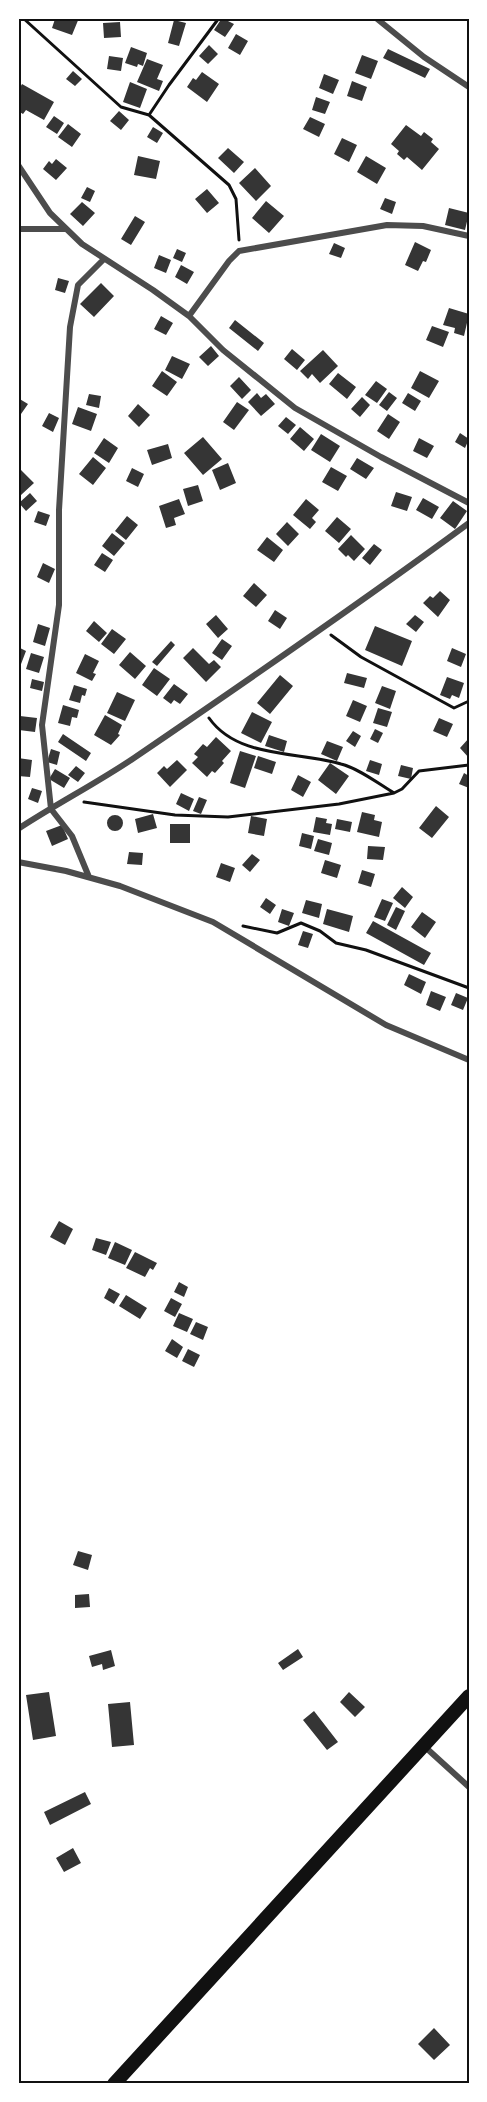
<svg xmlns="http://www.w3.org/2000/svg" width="487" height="2102" font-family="'Asap Condensed',sans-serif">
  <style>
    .building { fill: #353535 }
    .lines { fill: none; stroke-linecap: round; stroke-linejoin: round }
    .path { stroke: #111; stroke-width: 3 }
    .minor { stroke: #4c4c4c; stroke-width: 6 }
    .trunk { stroke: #111; stroke-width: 14 }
    .neatline { fill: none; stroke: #111; stroke-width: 2 }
  </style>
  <rect width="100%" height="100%" fill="#fff"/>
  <path class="building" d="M58,18H79L72,35L52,28L55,19L57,20Z
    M222,18L234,24L225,37L214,30Z
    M174,20L186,23L179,46L168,43Z
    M120,22L121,37L104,38L103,23Z
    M236,34L248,41L240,55L228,48Z
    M209,45L218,54L208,64L199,56Z
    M131,47L147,53L143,66L138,64L137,67L125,63Z
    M388,49L430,69L425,78L383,58Z
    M362,55L378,61L371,79L355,73Z
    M109,56L123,58L121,71L107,69Z
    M147,59L163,65L157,79L163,81L159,91L137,82Z
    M73,71L82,79L75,86L66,79Z
    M202,72L219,84L207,102L187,87L193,78L196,80Z
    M324,74L339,80L333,94L319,88Z
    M352,81L367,87L362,101L347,96Z
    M130,82L147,89L140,108L123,102Z
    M22,84L54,102L44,120L26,110L23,114L18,111V91Z
    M316,97L330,102L325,114L312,110Z
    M119,111L129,120L121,130L110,121Z
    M54,116L64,123L57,134L46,127Z
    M310,117L325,124L319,137L303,129Z
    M68,124L81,134L72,147L58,137Z
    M406,125L421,136L424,132L433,139L431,142L439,149L422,170L407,157L404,160L397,154L399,151L391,144Z
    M153,127L163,133L157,143L147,137Z
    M342,138L357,145L349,162L334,154Z
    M228,148L244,162L234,173L218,158Z
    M138,156L160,161L156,179L134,175Z
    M366,156L386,168L377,184L357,172Z
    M56,159L67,168L56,180L43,169L49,161L52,164Z
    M255,168L271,186L256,201L239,183Z
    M87,187L95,191L90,202L81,198Z
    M207,189L219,203L207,213L195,199Z
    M385,198L396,202L392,214L380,209Z
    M266,201L284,216L269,233L252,218Z
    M82,202L95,213L83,226L70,214Z
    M449,208L469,213L465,230L445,225Z
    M135,216L145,222L131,245L121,239Z
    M415,242L431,250L426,262L423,261L418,271L405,265Z
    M334,243L345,248L341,258L329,254Z
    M177,249L186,253L182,262L173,258Z
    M159,255L171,260L166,273L154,268Z
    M181,265L194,272L187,284L175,277Z
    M58,278L69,281L65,293L55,290Z
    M101,283L114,296L94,317L80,304Z
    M449,308L469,314L464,336L454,333L455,328L443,325Z
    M161,316L173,323L166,335L154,329Z
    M235,320L264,343L258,351L229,328Z
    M432,326L449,332L443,347L426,340Z
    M211,346L219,356L208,366L199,357Z
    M292,349L305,360L297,370L284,359Z
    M323,350L338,366L320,383L312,374L308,379L300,371Z
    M172,356L190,364L182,379L165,370Z
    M162,371L177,382L167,396L152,386Z
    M420,371L439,381L429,398L411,388Z
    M338,373L356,387L347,399L329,384Z
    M239,377L251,390L242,399L230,386Z
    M376,381L387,389L377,403L365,395Z
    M389,392L397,398L387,411L379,405Z
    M257,393L261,398L266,394L275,404L261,416L248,402Z
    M408,393L421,401L415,411L402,403Z
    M89,394L101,396L99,408L86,405Z
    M362,397L370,405L360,417L351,409Z
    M18,398L28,404L21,414L18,412Z
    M237,402L249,410L234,430L223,422Z
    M138,404L150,415L139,427L128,416Z
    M78,407L97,414L91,431L72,424Z
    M49,413L59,418L53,432L42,426Z
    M388,414L400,422L389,439L377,431Z
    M286,417L296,425L288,434L278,426Z
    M300,427L314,439L304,451L290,439Z
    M460,433L469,439L465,448L455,442Z
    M321,434L340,446L330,462L311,450Z
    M203,437L222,459L203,475L184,453Z
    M104,438L118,448L109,463L94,453Z
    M419,438L434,446L427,458L413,451Z
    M168,444L172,458L152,465L147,450Z
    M93,457L106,468L93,485L79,474Z
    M357,458L374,468L366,479L350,469Z
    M228,463L236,483L220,490L212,470Z
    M331,467L347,476L338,491L322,482Z
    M132,468L144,474L138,487L126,481Z
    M21,470L34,483L21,495L18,492V473Z
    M198,485L203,501L188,506L183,489Z
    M396,492L412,497L407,511L391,506Z
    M30,493L37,501L26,511L19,503Z
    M423,498L439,507L432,519L416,510Z
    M179,499L185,514L174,518L176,525L166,528L159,506Z
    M306,499L319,510L312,518L316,522L310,529L293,515Z
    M453,501L467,511L455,529L440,518Z
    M38,511L50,515L46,526L34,522Z
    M127,516L138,525L126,540L115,531Z
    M337,517L351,529L339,543L325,531Z
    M287,522L299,534L288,546L276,534Z
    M112,533L125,543L114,556L102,546Z
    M351,535L365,549L354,561L348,555L346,557L338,549Z
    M267,537L283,550L274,562L257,550Z
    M374,544L382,550L370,565L362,558Z
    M102,553L113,560L105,572L94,565Z
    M43,563L55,569L49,583L37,577Z
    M254,583L267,595L256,607L243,596Z
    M440,591L450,600L438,617L423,603L430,596L433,598Z
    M275,610L287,618L280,629L268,621Z
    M216,615L228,629L218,638L206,624Z
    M415,615L424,622L416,632L406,624Z
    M94,621L107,633L99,642L86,631Z
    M38,624L50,628L45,646L33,642Z
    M375,626L412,641L402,666L365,650Z
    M112,629L126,639L114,654L101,644Z
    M222,639L232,646L222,660L212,653Z
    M171,641L175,645L157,666L152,662Z
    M18,647L26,651L18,672Z
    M193,648L209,664L214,660L221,667L206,682L183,658Z
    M452,648L466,654L461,667L447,661Z
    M130,652L146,666L135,679L119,665Z
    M31,653L44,657L39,673L26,669Z
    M85,654L99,661L93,673L96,674L92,681L76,673Z
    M154,668L170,679L157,696L142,685Z
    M347,673L367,678L364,688L344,683Z
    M280,675L293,686L270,714L257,703Z
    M447,677L464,683L459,698L452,695L450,699L440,695Z
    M32,679L44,682L42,691L30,688Z
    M174,684L188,694L180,704L174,700L171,704L163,698Z
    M74,685L87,689L85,696L82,695L80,703L69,700Z
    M382,686L396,691L390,709L375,703Z
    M117,692L135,700L125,721L107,713Z
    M353,700L367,706L360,722L346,716Z
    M63,705L79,710L77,718L72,717L70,726L58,723Z
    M378,708L392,712L387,727L373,723Z
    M252,712L272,722L261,743L241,733Z
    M105,715L122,725L118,734L120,735L111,745L94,735Z
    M20,716L37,718L35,732L19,730Z
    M439,718L453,724L447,737L433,731Z
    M375,729L383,733L378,743L370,739Z
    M353,731L361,736L355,747L346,741Z
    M63,734L91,753L86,761L58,742Z
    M269,735L287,741L284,752L265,746Z
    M216,737L231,751L222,761L224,763L215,773L212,771L207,777L192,763L198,757L194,754L203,744L207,747Z
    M469,738V758L460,748Z
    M327,741L343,747L337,761L321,754Z
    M51,749L60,752L57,765L47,762Z
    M240,751L256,756L245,788L230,783Z
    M258,756L276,762L272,774L254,768Z
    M18,758L32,760L30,777L18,776Z
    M177,760L187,770L170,787L157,773L164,766L167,769Z
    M370,760L382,764L379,775L366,771Z
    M330,763L349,776L336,794L318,780Z
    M401,765L413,768L411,779L398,776Z
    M76,766L85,773L78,782L68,775Z
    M55,769L70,778L64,788L49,779Z
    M464,773L469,776V788L459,784Z
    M298,775L311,782L303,797L291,790Z
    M32,788L42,791L38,803L28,799Z
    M181,793L194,799L189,811L176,804Z
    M199,797L207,800L201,814L193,811Z
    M436,806L449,817L432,838L419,828Z
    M362,812L375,815L374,820L382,822L379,837L357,832Z
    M153,814L157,828L138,833L135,819Z
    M107 823a8 8 0 1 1 16 0a8 8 0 1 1-16 0Z
    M251,816L267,819L264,836L248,833Z
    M316,817L327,819L326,823L332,824L330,835L313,832Z
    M337,819L352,822L350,832L335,829Z
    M170,824H190V843H170Z
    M62,825L68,839L52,846L46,831Z
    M302,833L314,836L311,849L299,846Z
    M318,839L332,843L329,855L314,851Z
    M368,846L385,847L383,860L367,859Z
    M129,852L143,853L142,865L127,864Z
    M252,854L260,860L250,872L242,865Z
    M325,860L341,865L337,878L321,873Z
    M221,863L235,868L230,882L216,877Z
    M362,870L375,874L371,887L358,883Z
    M402,887L413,897L405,908L393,898Z
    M266,898L276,905L270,914L260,907Z
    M382,899L393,903L385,921L374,917Z
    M306,900L322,904L319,918L302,913Z
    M396,907L405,911L396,930L387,925Z
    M282,909L294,913L289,926L278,922Z
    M327,909L353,916L349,932L323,924Z
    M422,912L436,922L425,938L411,927Z
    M373,921L431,953L424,965L366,933Z
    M303,931L313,934L308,948L298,945Z
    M409,974L426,982L421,994L404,985Z
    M431,991L446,997L440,1011L426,1005Z
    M456,993L468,998L463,1010L451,1005Z
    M59,1221L73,1229L65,1245L50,1237Z
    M96,1238L111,1242L106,1255L92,1250Z
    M115,1242L132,1250L125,1265L108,1258Z
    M135,1252L157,1263L153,1270L150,1268L145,1277L126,1268Z
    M179,1282L188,1287L184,1297L174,1292Z
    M109,1288L120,1294L114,1304L104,1298Z
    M126,1295L147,1308L140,1319L119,1306Z
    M171,1298L182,1304L175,1317L164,1311Z
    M179,1313L193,1319L187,1332L173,1326Z
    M196,1322L208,1327L203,1340L190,1334Z
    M172,1339L183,1347L177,1358L165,1351Z
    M188,1349L200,1355L194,1367L182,1361Z
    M78,1551L92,1555L88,1570L73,1565Z
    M89,1594L90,1607L75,1608V1595Z
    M298,1649L303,1657L283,1670L278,1663Z
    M111,1650L115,1666L103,1670L102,1664L92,1667L89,1656Z
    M49,1692L56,1736L33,1740L26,1695Z
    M349,1692L365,1707L355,1717L340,1702Z
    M130,1702L134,1745L112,1747L108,1704Z
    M314,1711L338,1742L327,1750L303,1720Z
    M85,1792L91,1804L50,1825L44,1812Z
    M73,1848L81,1863L64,1872L56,1858Z
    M434,2028L450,2045L434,2060L418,2044Z"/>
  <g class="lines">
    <path class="path" d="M23,18L121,107L149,115L229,185L236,199L239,240
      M149,115L169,85L219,18
      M331,635L361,657L454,708L469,701
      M209,718C238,759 298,751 341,764C358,768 379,784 394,793L402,789L419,771L469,765
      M84,802L175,815L228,817L339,804L394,793
      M243,926L277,933L301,923L320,931L336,943L366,950L469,988"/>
    <path class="minor" d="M376,18L424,57L469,87
      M18,165L50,213L82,244L153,290L189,316L223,350L295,408L381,457L469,503
      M18,229H64
      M189,316L229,261L239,251L387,225L423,226L469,236
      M18,829C56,804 97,783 134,758C247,681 359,604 469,523
      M18,862L66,871L120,886L213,922L386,1025L469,1060
      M89,877L72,836L51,809L42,725L59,605V510L70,327L78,285L104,259
      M424,1746L469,1787"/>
    <path class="trunk" d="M114,2084L469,1696"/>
  </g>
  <rect width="487" height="2102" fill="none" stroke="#ffffff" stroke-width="39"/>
  <rect x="20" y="20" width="448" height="2062" class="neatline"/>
</svg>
